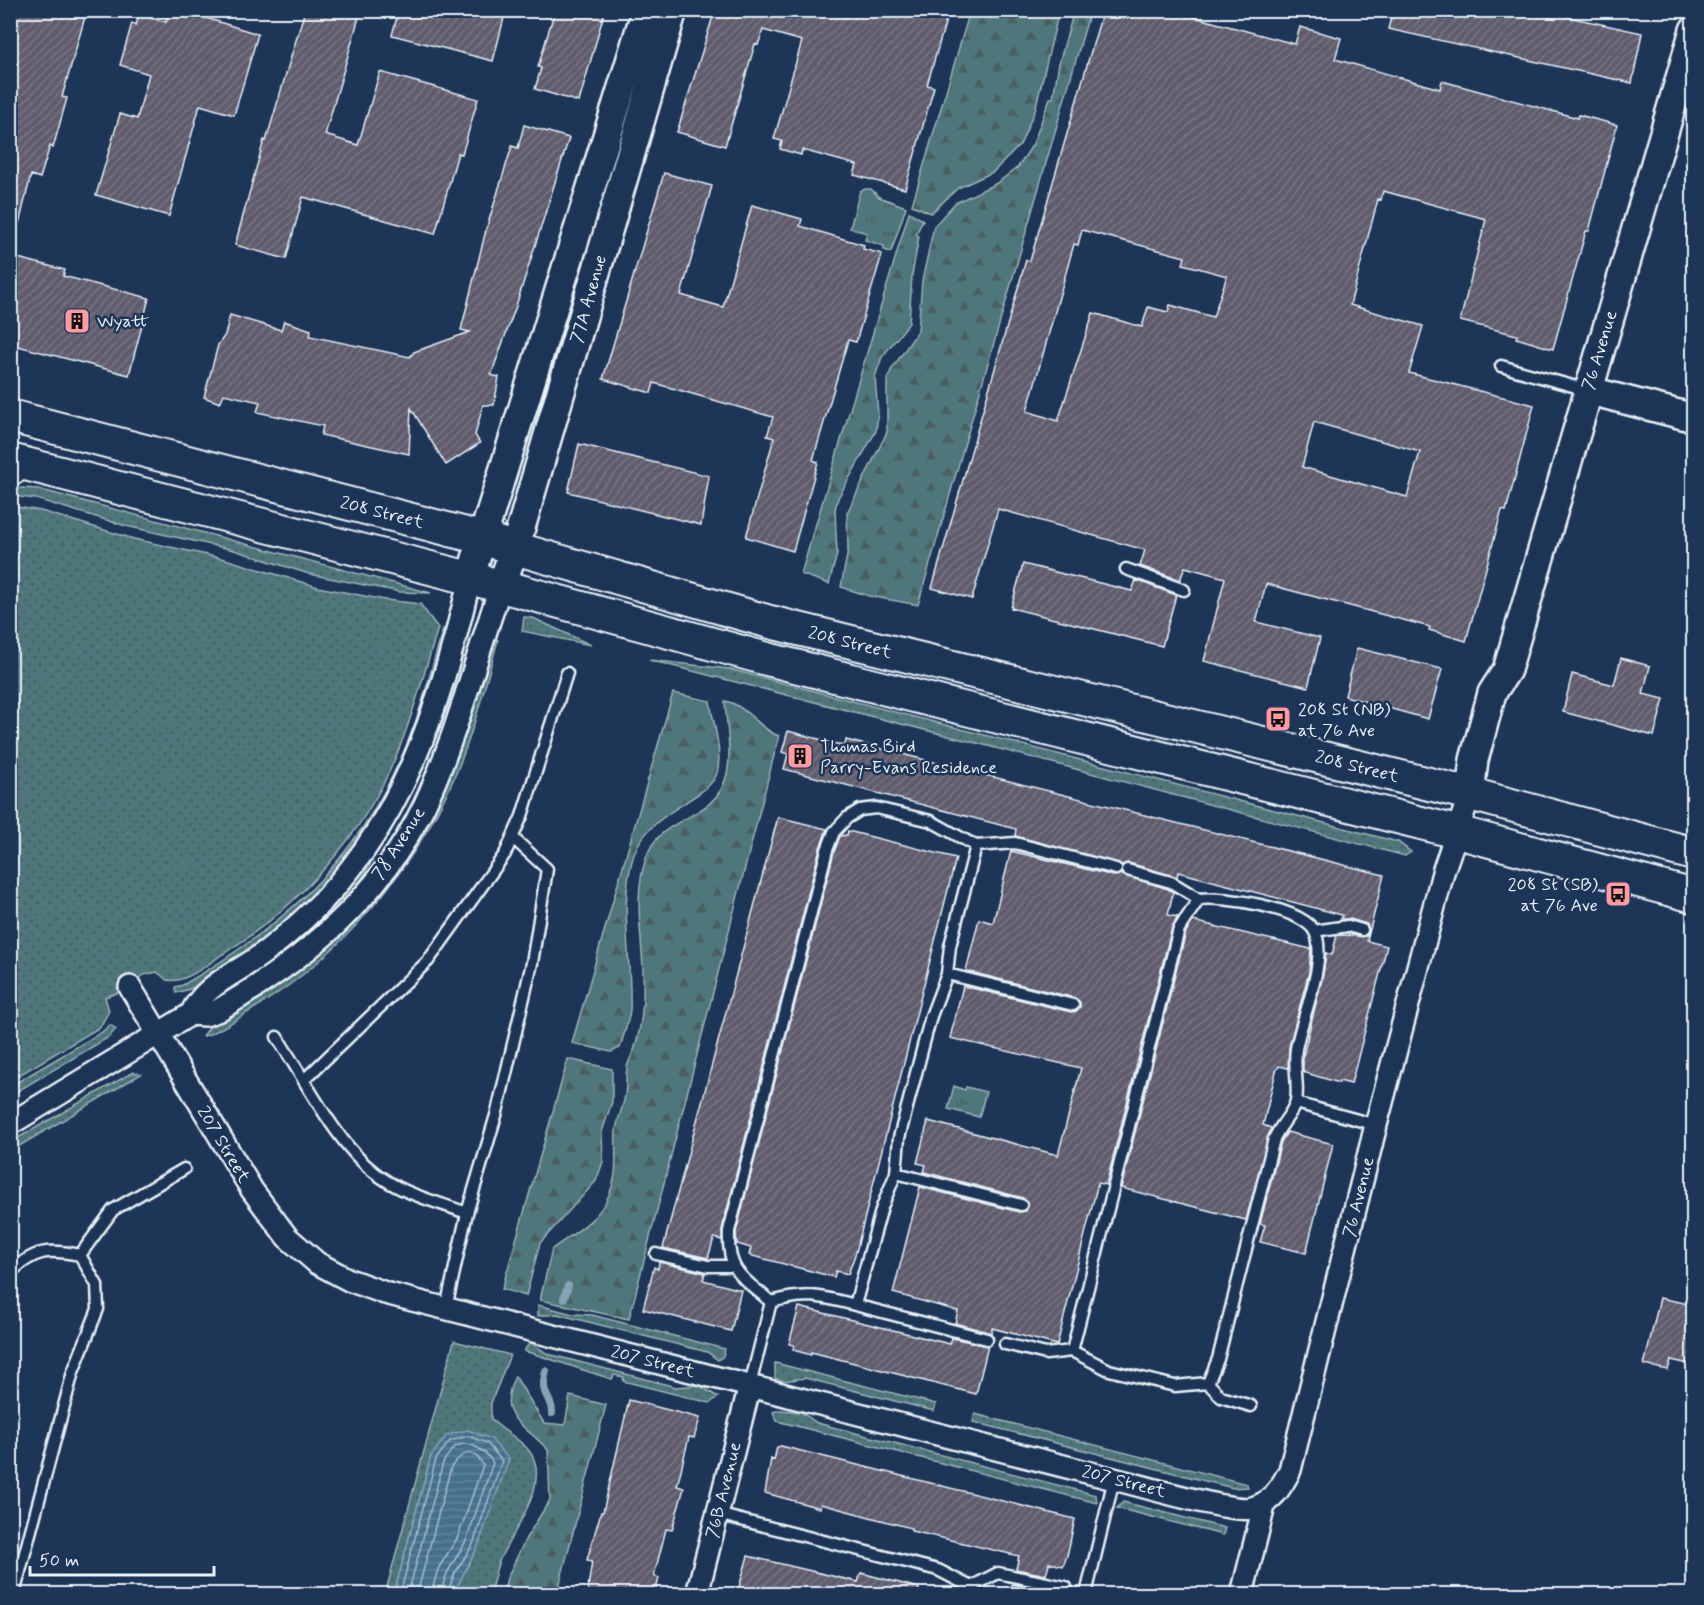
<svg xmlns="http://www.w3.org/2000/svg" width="1704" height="1605" font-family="Mynerve,sans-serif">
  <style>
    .grass { fill: url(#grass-dots); stroke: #9cb4b9; stroke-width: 1.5 }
    .forest { fill: url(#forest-firs); stroke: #9cb4b9; stroke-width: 1.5 }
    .park { fill: url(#park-tufts); stroke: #9cb4b9; stroke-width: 1.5 }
    .water { fill: url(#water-rules); stroke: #86a4b7; stroke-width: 1.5 }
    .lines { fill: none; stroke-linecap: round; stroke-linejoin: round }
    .shore { stroke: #a7bdcd; stroke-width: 1.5 }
    .stream { stroke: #86a4b7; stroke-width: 8 }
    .building { fill: url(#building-hatch); stroke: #e8f1f8; stroke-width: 1.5; fill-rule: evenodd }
    .service-casing { stroke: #e8f1f8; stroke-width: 15 }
    .minor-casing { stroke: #e8f1f8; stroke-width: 26 }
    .tertiary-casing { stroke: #e8f1f8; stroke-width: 32 }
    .secondary-casing { stroke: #e8f1f8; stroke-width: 36 }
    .service { stroke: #1d3557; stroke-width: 10 }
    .minor { stroke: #1d3557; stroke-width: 21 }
    .tertiary { stroke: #1d3557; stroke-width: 27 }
    .secondary { stroke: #1d3557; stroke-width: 32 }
    .labels { text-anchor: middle; stroke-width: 5; stroke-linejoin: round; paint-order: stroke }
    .street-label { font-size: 18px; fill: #e8f1f8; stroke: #1d3557 }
    .poi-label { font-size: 18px; fill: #e8f1f8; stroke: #1d3557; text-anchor: start }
  </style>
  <defs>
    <pattern id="grass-dots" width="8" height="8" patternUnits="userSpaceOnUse" patternTransform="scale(1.5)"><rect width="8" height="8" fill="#4f767a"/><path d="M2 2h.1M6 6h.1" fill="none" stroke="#4a5f62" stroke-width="1.8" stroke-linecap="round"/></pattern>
    <pattern id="forest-firs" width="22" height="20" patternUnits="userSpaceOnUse" patternTransform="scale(1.5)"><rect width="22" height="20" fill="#4f767a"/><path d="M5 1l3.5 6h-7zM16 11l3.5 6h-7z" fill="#4a5f62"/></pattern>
    <pattern id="park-tufts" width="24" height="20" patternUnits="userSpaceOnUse" patternTransform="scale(1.5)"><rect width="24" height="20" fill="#4f767a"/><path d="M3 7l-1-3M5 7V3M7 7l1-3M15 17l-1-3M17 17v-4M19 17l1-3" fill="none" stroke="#4a5f62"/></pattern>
    <pattern id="water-rules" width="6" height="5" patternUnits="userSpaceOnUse" patternTransform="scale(1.5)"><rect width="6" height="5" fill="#45708c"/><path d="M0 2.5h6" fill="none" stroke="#60859d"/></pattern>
    <pattern id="building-hatch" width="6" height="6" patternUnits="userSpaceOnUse" patternTransform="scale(1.5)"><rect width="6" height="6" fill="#605c6d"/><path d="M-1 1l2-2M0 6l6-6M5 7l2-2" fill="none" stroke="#777483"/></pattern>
  </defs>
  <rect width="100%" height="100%" fill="#1d3557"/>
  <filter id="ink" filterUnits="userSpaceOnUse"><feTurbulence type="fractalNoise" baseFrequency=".0167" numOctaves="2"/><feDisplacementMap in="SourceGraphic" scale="12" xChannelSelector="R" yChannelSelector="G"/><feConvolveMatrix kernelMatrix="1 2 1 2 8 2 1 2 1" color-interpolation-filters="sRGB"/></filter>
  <g filter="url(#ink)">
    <path class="grass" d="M21,488L38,489L431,593L400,592L309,574L234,550L126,526L36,499L11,496Z
      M11,506L41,511L134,539L225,559L318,587L385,600L420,604L438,628C425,670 414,713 397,754C363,837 298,907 223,954C208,964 185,984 167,980L157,972L144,975L117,993L105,997L109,1011L100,1027L11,1080Z
      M524,617L533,618L591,645L522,631Z
      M443,629L450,632L412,752L358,848L301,912L231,966L190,989L176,993L175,987L183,985C285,925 356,862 404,751C421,712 431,670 443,629Z
      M492,638L498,640C485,686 473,734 454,778C413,870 344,953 258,1006C246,1013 214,1036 203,1036L211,1025L260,995L387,877Z
      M649,660L729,669L1398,842L1411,852L1405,856L992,747Z
      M368,859L372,861L358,886L337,914L269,967L267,964L295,941Z
      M110,1025L116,1029L109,1037L11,1095V1086L102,1032Z
      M133,1072L141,1074L11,1151V1142Z
      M538,1305L573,1314L592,1315L725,1349L723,1356L718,1360L707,1352L557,1314L538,1316Z
      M454,1341L510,1355L491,1403V1419C502,1431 521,1439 530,1452C552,1483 512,1532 500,1559C495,1570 494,1583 489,1594H453L478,1546L487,1519L431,1456L394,1594H385Z
      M530,1342L548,1354L676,1387L699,1385L718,1397L710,1403L623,1381L624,1377L614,1375L612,1379C582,1370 554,1360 524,1351Z
      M775,1363L936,1404L934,1411L805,1378L784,1381L775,1378Z
      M780,1410L801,1412L817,1423L1096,1495L1097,1503L777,1421L773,1412Z
      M975,1414L1247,1484L1248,1487L1233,1488L973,1422Z
      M1123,1502L1225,1528L1223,1535L1117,1508Z"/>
    <path class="forest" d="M970,11H1059L1035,110L1020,145L993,172L958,188L931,213L912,205Z
      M1074,11H1090L918,605L869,596L841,587L848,550L847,513L887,432V382L891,370L918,331L922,281L934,226L955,203L997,183L1018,167L1033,144L1050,98H1053L1059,63Z
      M909,212L923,220L916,234L919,236L912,275L909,323L882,357L875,377L878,414L876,431L838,498L835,509L837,554L829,584L801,574Z
      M673,693L710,701C713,722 723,752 717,773C710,798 648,812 634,854C618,903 632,958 630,1009C629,1022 623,1036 620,1048L611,1052L572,1043Z
      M725,701C747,705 761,731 779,736L629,1319L540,1300L552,1249C572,1234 598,1221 608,1197C620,1171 614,1157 616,1131C617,1120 622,1110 624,1100C627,1090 625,1079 627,1068C628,1061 633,1054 635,1047C643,1023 644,997 643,971C642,933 633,897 646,858C661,812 715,824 727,774C732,752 726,724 725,701Z
      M568,1059L612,1069V1102L602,1132L603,1162L596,1181L540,1243L526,1296L502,1289Z
      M515,1376L544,1423L565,1425L570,1396L606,1405L557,1594H503L507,1578L526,1538L550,1500L548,1450C523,1421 495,1420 515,1376Z"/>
    <path class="park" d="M865,189H871L879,197L906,207L891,252L884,250V246L865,240L867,233L850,228L860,191Z
      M954,1086L965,1090L966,1087L986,1092L979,1117L948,1109Z"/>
    <path class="water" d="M468,1430L491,1439L509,1459L478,1546L453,1594H394L431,1456L447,1435Z"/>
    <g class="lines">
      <path class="shore" d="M400,1594L436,1459L450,1441L468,1436L487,1443L502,1461L473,1544L454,1575L447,1594
        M408,1594L443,1463C446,1458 451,1450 455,1447C469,1438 487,1452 493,1463L466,1541L447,1573L440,1594
        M417,1594L451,1467C461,1453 473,1446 483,1465L458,1537L438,1569L431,1594"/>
      <path class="stream" d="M564,1298L568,1286
        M546,1371C539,1398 552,1395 552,1413"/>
    </g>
    <path class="building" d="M10,10H87L62,97L67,98L53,148L50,146L40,178L31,175L18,228L10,227Z
      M169,10H180L258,34L234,115L200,105L169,216L96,195L120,114L137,119L149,74L120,65L132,23L136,25L139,15L166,22Z
      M305,10H361L325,135L358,145L380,72L478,99L462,154L458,153L435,234L303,197L286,259L235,245L264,140L266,141Z
      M399,10H506L493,61L392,35Z
      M555,10H605L579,102L535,89L541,68L538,67Z
      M715,10H949L927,85L934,87L905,189L854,175L857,165L802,150L801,155L780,149L782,141L774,139L802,41L763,30L758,45L755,44L725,146L677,132Z
      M1103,10H1168L1295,44L1300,27L1341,38L1335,59L1440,89L1442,81L1578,118L1579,115L1617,125L1589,231H1586L1553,349L1516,338L1517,335L1460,321L1486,219L1383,191L1381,200L1378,199L1350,305L1423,326L1409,373L1534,405L1506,511L1502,510L1466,641L1429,630L1430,627L1266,584L1256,622L1320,638L1308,687L1204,661L1225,578L1185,567L1180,580L1140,566L1145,550L998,509L972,599L932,588L1026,260L1030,261ZM1082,230L1185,257L1183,264L1227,276L1213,317L1170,305L1168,312L1148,307L1142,327L1093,313L1058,421L1027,411L1074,244L1078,245ZM1314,422L1420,452L1407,497L1302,467Z
      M1393,10H1537L1642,33L1632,83L1388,29Z
      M524,125L569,138L516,306L491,375L499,377L494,405H483L475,435L480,443L446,465L411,408L409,454L321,435L323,426L257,412L260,402L224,394L220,403L204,397L218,345L225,335L230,315L281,330L284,321L311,330L310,336L410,357L414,352L470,332L461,330L486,230L512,146L518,148Z
      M664,173L712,186L681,295L723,307L752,205L802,219L800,226L864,245L863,249L882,254L856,342L848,340L813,460L818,462L793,551L746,537L774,438L767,436L773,417L654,383L651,393L603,379Z
      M10,256L65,270L63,276L149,298L129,375L10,344Z
      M579,444L709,476L701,525L568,492Z
      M1023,564L1132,591L1136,580L1176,595L1162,646L1011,608Z
      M1357,648L1442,669L1428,719L1345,696Z
      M1621,658L1650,666L1643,694L1664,699L1654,736L1563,712L1572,674L1614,685Z
      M788,731L845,746L846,740L1384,875L1367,941L1387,946L1351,1084L1339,1081V1083L1303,1072V1056L1323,975L1326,953L1332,955L1337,935L1367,936L1369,931L1367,924L1350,919H1341L1342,915L1178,872L1177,877L1129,863L1122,865L1015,836L1016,829L784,769L788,754L782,752Z
      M778,817L827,829L820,848L722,1229V1240L714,1238L708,1258L663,1248Z
      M848,831L956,858L856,1252L848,1274L836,1271L834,1277L749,1255L751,1248L737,1244L736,1232L834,852L840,836L847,835Z
      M1011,851L1114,876L1121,874L1168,889L1173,892L1168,915L1178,917L1172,927L1106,1185L1098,1183L1057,1345L992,1328L991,1333L955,1323L958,1311L893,1293L920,1187L1019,1212L1026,1211L1028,1206L1023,1198L924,1172L926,1165L917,1163L928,1121L1058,1155L1081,1068L950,1038L963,986L1071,1012L1080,1007V1002L1075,998L966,971L979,919L993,923Z
      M1193,921L1311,949L1309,972L1289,1047L1288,1068L1279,1066L1276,1071L1263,1125L1271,1128L1246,1220L1121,1188L1186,932Z
      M1287,1132L1333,1144L1306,1253L1260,1242L1265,1225L1260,1224L1281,1142Z
      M659,1262L705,1273L703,1280L741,1290L731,1331L643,1309L654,1267L658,1269Z
      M1660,1298L1694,1305V1365L1671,1360L1668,1370L1644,1365Z
      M799,1307L950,1344L952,1338L988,1346L976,1394L811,1352V1355L793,1350L794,1345L789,1344Z
      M629,1400L700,1418L694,1438L689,1437L677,1486L684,1488L672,1530L666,1529L654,1576L659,1578L655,1594H587L592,1561L587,1560L601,1512H603Z
      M781,1446L1075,1519L1067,1556L1063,1566L1049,1563L1046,1575L1016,1569L1019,1556L929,1535L911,1531V1528L821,1504L820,1508L765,1493L771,1459L774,1460L777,1447Z
      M748,1556L858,1582L861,1573L919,1588L918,1594H737Z
      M1012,1584L1043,1590L1042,1594H1009Z"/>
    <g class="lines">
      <g class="service-casing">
        <path id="service" d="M1501,366L1587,390
          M10,482L28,471
          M1126,569L1184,590
          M1127,870L1171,882L1199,899
          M1314,931L1348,926L1362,930
          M947,974L1073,1005
          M277,1037C304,1078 336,1143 374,1172C399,1193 437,1202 467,1213
          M305,1079L428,961L505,854L522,816L567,673
          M1296,1103L1376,1125
          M896,1173L1021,1205
          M656,1254L708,1266H732
          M80,1255L113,1210L184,1169
          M10,1273C35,1249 48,1249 80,1255L97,1285L98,1309L73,1372L14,1594
          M771,1302C806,1292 820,1296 855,1305L882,1207L896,1173L899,1138L931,1016L947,974L950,946L976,846
          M855,1305L987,1339
          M446,1308L467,1213L497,1112L532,963L547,869L513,838
          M1005,1344L1046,1354L1072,1351L1109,1370L1175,1386L1208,1383L1221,1397L1251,1406
          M1072,1351L1179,929L1199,899C1224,896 1303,908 1315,932C1328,960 1301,1019 1296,1049C1293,1064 1300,1092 1295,1104C1291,1115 1279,1127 1274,1139L1218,1359L1208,1383
          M750,1385L771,1302C742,1277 727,1272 729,1231L827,850L834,832L847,818L860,810L876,808L931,821L976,846L1015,843L1116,869
          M717,1514L938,1570L971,1587
          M973,1594L971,1587L998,1573L1066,1587
          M1086,1594L1114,1479"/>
      </g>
      <g class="minor-casing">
        <path id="minor" d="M130,987L252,1190L287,1237L317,1263L349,1280L385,1293L1114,1479C1139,1485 1232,1513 1252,1508C1272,1503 1282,1486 1290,1470L1376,1125L1444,869L1470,794
          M191,1014L205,1015L217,1011C305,959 378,900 424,806C457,736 475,659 501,586
          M10,1124L191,1014C204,985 233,975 258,957C274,946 290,932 304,919C402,830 441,704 470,578
          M697,1594L750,1385
          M1242,1594L1265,1502"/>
      </g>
      <g class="tertiary-casing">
        <path id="tertiary" d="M1587,390L1694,418
          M470,578L646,10
          M501,586L515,548L673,10
          M1470,794L1474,760L1492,693L1507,670L1694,30"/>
      </g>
      <g class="secondary-casing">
        <path id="secondary" d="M10,416L466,534L770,622L1470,794L1694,854
          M10,460L520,591L767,659L1457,832L1694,896"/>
      </g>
      <use href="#service" class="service"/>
      <use href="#minor" class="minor"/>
      <use href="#tertiary" class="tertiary"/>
      <use href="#secondary" class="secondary"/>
    </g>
  </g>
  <defs>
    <g id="building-square" transform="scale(1.35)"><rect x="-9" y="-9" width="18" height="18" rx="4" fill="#ff9aa2" stroke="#1d3557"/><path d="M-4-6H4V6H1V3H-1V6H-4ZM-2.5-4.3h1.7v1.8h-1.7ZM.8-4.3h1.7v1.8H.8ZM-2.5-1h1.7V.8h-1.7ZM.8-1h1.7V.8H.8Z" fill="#111"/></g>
    <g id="bus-square" transform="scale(1.35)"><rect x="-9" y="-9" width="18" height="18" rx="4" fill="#ff9aa2" stroke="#1d3557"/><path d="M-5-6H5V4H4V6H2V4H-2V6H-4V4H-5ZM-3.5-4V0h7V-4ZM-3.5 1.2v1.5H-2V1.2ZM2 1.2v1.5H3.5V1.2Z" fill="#111"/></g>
  </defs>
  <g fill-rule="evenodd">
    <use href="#building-square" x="77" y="321"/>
    <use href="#bus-square" x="1278" y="719"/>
    <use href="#building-square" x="800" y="756"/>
    <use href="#bus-square" x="1618" y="894"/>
  </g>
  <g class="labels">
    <g class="street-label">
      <text transform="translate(588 299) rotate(-74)" y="6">77A Avenue</text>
      <text transform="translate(1599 350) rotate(-73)" y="6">76 Avenue</text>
      <text transform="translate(382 512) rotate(14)" y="6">208 Street</text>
      <text transform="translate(850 642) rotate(14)" y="6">208 Street</text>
      <text transform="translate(1357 766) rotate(14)" y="6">208 Street</text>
      <text transform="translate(398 843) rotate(-57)" y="6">78 Avenue</text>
      <text transform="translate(224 1144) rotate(59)" y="6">207 Street</text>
      <text transform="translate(1358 1197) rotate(-76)" y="6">76 Avenue</text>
      <text transform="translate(653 1361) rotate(14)" y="6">207 Street</text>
      <text transform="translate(1124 1481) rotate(14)" y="6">207 Street</text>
      <text transform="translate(723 1490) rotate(-76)" y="6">76B Avenue</text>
    </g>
    <g class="poi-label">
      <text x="97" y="327">Wyatt</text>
      <text x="1298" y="715">208 St (NB)<tspan x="1298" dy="21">at 76 Ave</tspan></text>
      <text x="820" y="752">Thomas Bird<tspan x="820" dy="21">Parry-Evans Residence</tspan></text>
      <text x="1598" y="890" text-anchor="end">208 St (SB)<tspan x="1598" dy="21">at 76 Ave</tspan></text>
    </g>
  </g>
  <rect width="1704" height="1605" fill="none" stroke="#1d3557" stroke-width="36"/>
  <rect x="18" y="18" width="1668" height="1569" fill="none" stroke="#e8f1f8" stroke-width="2" filter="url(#ink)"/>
  <path d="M30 1566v9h184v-9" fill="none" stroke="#e8f1f8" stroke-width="3"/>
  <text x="39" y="1566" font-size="18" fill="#e8f1f8" stroke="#1d3557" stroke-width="4.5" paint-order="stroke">50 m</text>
</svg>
